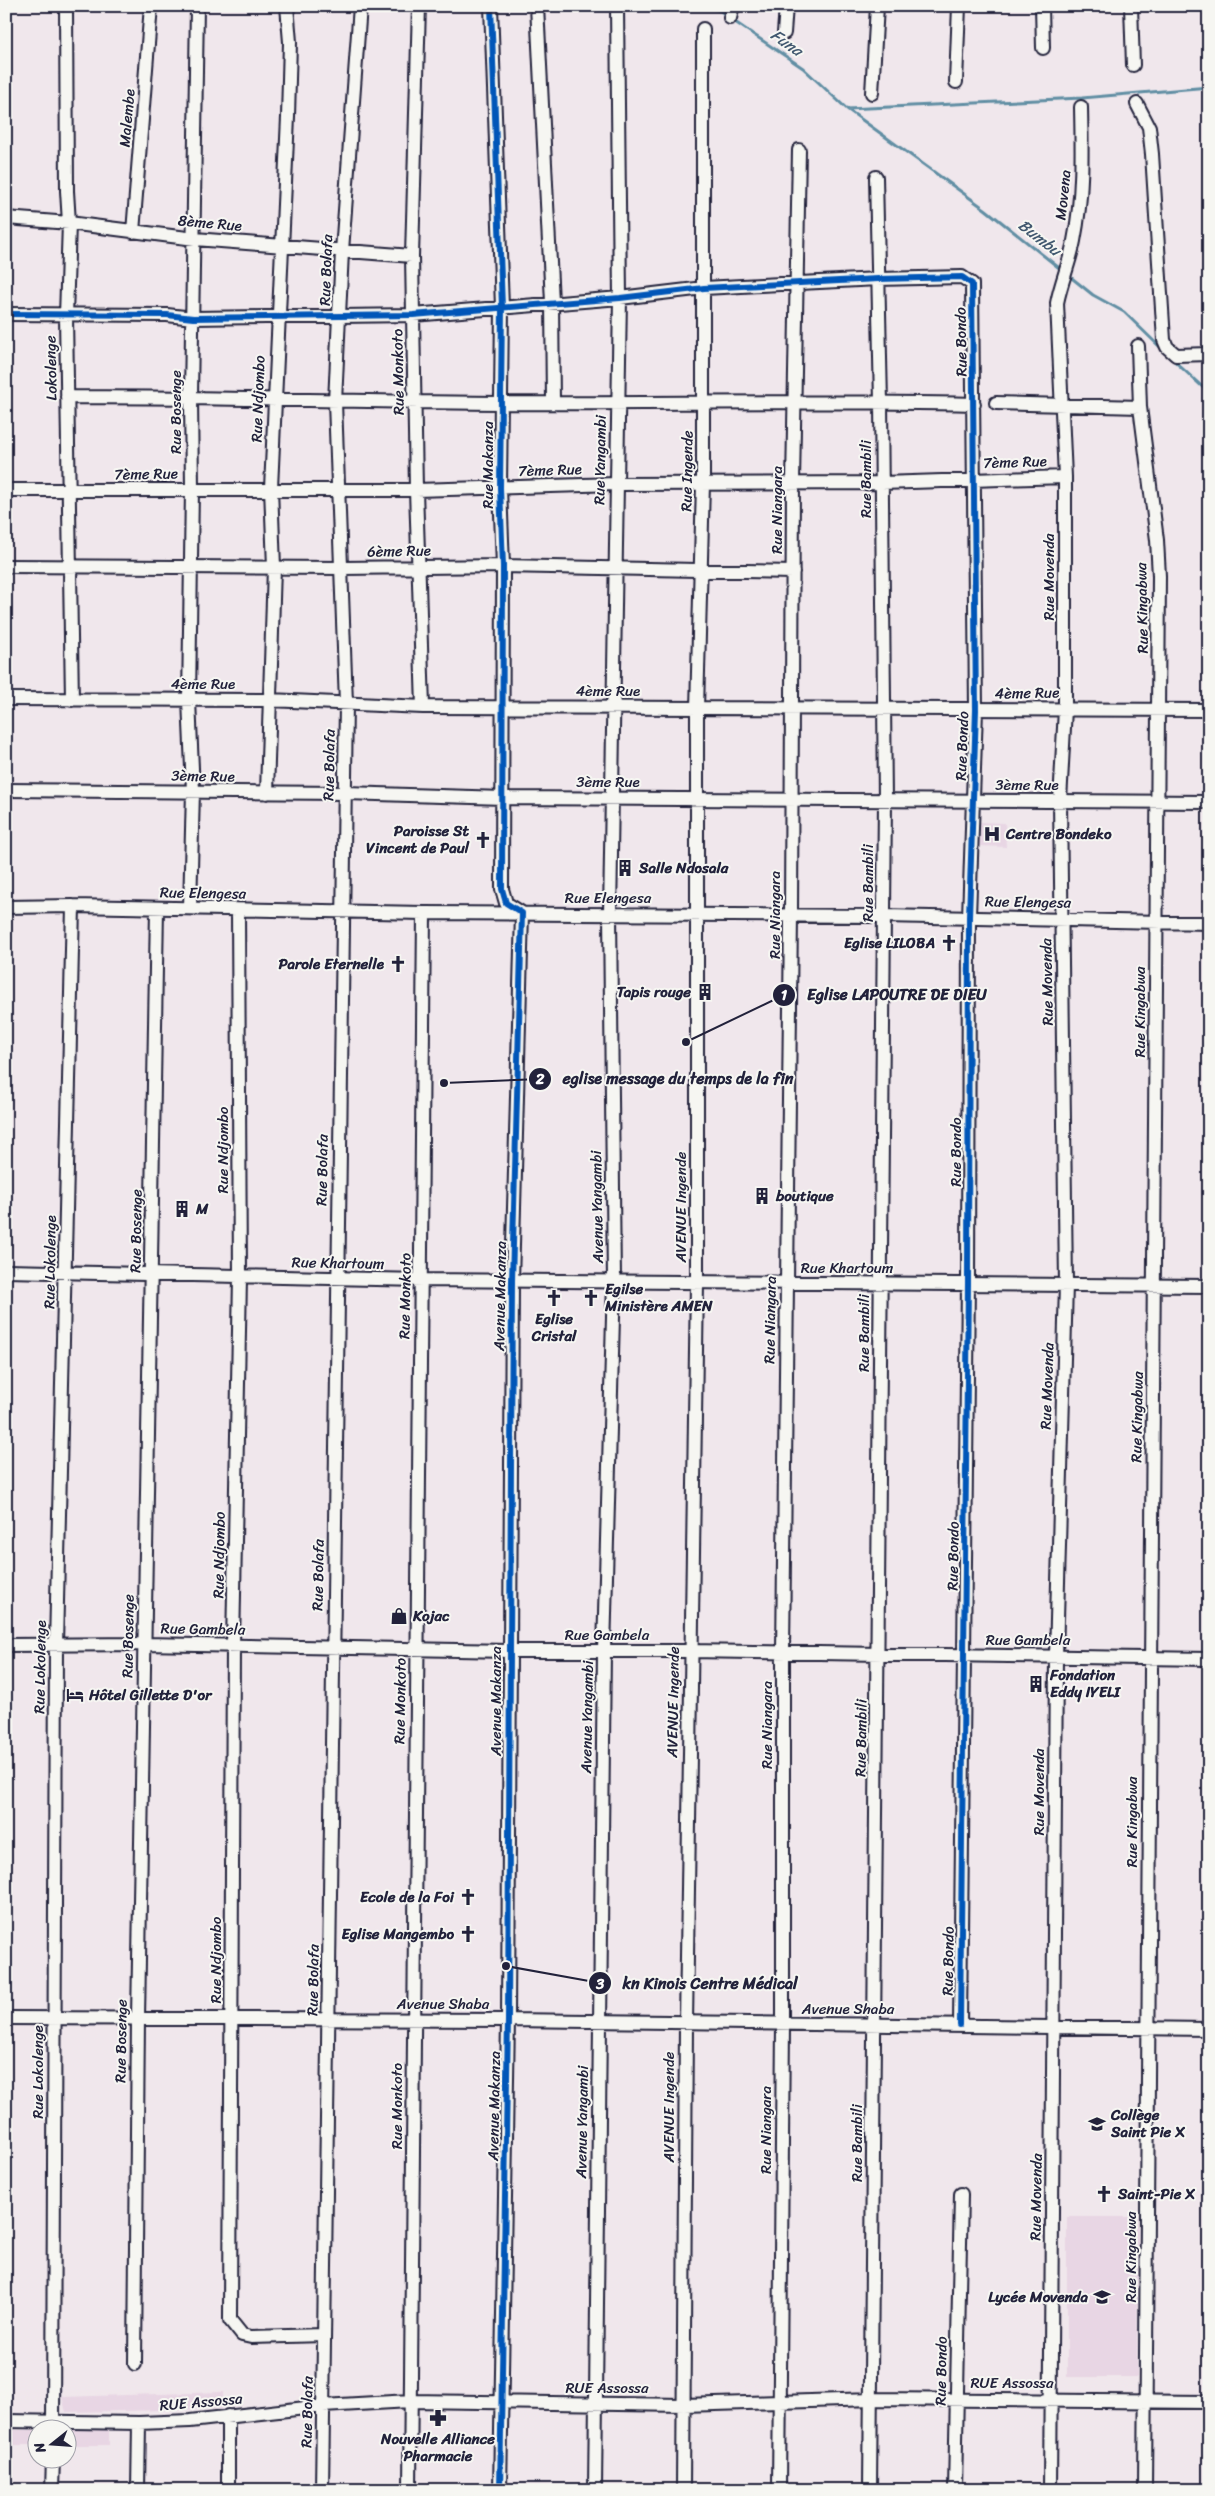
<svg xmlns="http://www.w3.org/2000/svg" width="1215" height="2496" font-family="Sriracha,sans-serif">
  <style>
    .built { fill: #e8d6e4 }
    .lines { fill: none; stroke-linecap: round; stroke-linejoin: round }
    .stream { stroke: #608ea3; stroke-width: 3 }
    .minor-casing { stroke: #22223b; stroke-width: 16 }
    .minor { stroke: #f6f6f2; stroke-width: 12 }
    .cycleway-casing { stroke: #f6f6f2; stroke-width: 9 }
    .cycleway { stroke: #0057b8; stroke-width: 6 }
    .labels { text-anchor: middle; stroke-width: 4; stroke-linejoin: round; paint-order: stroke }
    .street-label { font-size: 15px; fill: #22223b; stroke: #f6f6f2 }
    .poi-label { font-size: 15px; font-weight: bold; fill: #22223b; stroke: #f6f6f2; text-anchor: start }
    .water-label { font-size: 16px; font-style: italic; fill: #41586f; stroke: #f6f6f2 }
    .leader { fill: none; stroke: #22223b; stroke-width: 2 }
    .callout-dot { fill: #22223b; stroke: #f6f6f2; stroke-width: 2 }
    .mark-label { font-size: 15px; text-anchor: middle; font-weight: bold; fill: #fff }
    .callout-label { font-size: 16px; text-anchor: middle; font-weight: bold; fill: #22223b; stroke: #f6f6f2; stroke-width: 4; stroke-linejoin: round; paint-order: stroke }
  </style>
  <rect width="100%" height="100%" fill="#f0e7ec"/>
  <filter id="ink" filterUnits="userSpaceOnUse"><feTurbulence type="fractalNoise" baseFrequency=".02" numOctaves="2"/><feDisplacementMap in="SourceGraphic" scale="10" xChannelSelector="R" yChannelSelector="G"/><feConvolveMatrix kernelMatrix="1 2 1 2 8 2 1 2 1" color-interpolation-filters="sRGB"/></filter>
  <g filter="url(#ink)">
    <path class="built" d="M978,822L1005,823L1006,847L977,846Z
      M1067,2217H1138L1137,2377H1067Z
      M223,2392V2409L66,2412L62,2397Z
      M109,2429V2445H68V2430Z
      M6,2430H37V2445H6Z"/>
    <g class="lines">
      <path class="stream" d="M705,6L721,11L727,16
        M732,20L803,68L847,109L985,209L1063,271
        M847,109L1082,98L1209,87
        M1068,275L1093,295L1124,312L1163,350
        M1171,358L1209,393"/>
      <g class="minor-casing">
        <path id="minor" d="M66,6L67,191L69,223L66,316L72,700
          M419,6L412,256L416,490L423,707
          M491,6L502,307L500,488L503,566L502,889L506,903L522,913L512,1281L508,2020L500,2490
          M537,6L552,302L553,402
          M1042,6L1043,48
          M1131,6L1133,65
          M730,18L733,6
          M784,33L786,6
          M956,82L959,6
          M872,93L877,6
          M1137,104L1149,127L1152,154L1164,340L1167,347L1176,355L1209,354
          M6,218L69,223L195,239L412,256
          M133,232L151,6
          M6,314L167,315L193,318L413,315L620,298L704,288L878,279L962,277L972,284L976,710L969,917L968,1283L960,2025
          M1138,346L1140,407L1157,540L1159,576L1145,2490
          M67,397C212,397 356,402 500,403C658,404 816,400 974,404
          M996,403L1140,407
          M6,490H416L616,484L882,483L1065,477
          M6,566L343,568L503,566L793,572
          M6,699L270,700L423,707L1209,710
          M6,790L346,793L503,798L1209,802
          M267,793L274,567L271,488L288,117L290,42L287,6
          M6,907L73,906L424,913L884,916L1209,923
          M190,908L193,791L189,700L192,489L191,397L197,6
          M238,910L240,1278L233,1646L230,2320L242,2335L251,2337L324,2335
          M6,1271L422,1280L1209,1286
          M6,1645L144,1644L509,1651H690L1209,1659
          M6,2018L508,2020L1209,2029
          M135,2364L138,2018L157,909
          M6,2421L139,2423L190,2421L323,2406L410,2401L684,2405L872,2399L1209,2402
          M53,2428L56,1645L73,906
          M52,2490L53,2458
          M138,2490L139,2423
          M228,2490V2416
          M322,2490L346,703L335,402L342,251L360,6
          M410,2490L424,913
          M595,2490L604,1651L614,1280L610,915L620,298L617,7
          M683,2490L686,2024L697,1283V709L703,484V29
          M779,2490L783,2025V1652L791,915L793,483L799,150
          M870,2490L885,800L881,402L876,177
          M955,2490L961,2194
          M1050,2490L1056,1657L1066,1284L1060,801L1065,709V477L1057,303C1061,282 1070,262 1074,241C1083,196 1082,152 1081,107"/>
      </g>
      <use href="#minor" class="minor"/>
      <g class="cycleway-casing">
        <path id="cycleway" d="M491,6L502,307L500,488L503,566L502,889L506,903L522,913L512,1281L508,2020L500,2490
          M6,314L167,315L193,318L413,315L620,298L704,288L878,279L962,277L972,284L976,710L969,917L968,1283L960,2025"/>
      </g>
      <use href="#cycleway" class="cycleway"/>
    </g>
  </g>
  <defs>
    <g id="hospital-bare" transform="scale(1.35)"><path d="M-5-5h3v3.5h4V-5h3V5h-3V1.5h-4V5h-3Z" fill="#22223b" stroke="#f6f6f2" stroke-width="2.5" paint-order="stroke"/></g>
    <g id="church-bare" transform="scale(1.35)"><path d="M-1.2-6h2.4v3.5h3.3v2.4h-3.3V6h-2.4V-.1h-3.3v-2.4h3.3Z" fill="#22223b" stroke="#f6f6f2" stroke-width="2.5" paint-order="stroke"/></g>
    <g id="building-bare" transform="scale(1.35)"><path d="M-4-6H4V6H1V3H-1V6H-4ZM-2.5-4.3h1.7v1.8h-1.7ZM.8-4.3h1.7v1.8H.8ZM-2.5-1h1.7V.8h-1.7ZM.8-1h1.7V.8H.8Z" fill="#22223b" stroke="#f6f6f2" stroke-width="2.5" paint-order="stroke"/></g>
    <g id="shop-bare" transform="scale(1.35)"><path d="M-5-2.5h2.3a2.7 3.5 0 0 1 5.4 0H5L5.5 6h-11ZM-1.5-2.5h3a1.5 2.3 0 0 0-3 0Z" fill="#22223b" stroke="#f6f6f2" stroke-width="2.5" paint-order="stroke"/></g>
    <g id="hotel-bare" transform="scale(1.35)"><path d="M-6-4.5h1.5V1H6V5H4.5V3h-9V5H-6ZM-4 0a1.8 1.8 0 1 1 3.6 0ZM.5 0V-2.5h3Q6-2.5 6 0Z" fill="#22223b" stroke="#f6f6f2" stroke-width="2.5" paint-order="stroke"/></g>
    <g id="school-bare" transform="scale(1.35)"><path d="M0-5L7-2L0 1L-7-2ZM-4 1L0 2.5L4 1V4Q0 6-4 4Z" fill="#22223b" stroke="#f6f6f2" stroke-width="2.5" paint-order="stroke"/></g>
    <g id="pharmacy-bare" transform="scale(1.35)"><path d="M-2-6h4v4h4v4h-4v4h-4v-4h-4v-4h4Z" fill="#22223b" stroke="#f6f6f2" stroke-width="2.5" paint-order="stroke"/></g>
  </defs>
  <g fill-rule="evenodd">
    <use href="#hospital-bare" x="992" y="834"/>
    <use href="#church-bare" x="483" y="840"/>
    <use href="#building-bare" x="625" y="868"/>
    <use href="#church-bare" x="949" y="943"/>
    <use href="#church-bare" x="398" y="964"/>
    <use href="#building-bare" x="705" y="992"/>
    <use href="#building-bare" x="762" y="1196"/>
    <use href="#building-bare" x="182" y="1209"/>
    <use href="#church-bare" x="554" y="1298"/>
    <use href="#church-bare" x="591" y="1298"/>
    <use href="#shop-bare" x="399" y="1616"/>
    <use href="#building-bare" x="1036" y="1684"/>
    <use href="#hotel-bare" x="75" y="1695"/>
    <use href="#church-bare" x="468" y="1897"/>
    <use href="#church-bare" x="468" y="1934"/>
    <use href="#school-bare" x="1097" y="2124"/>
    <use href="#church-bare" x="1104" y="2194"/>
    <use href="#school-bare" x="1102" y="2297"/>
    <use href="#pharmacy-bare" x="438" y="2418"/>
  </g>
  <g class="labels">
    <g class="street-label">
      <text transform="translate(127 118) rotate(-85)" y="5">Malembe</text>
      <text transform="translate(1063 195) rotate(-84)" y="5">Movena</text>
      <text transform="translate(210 223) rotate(5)" y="5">8ème Rue</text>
      <text transform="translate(326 270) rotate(-88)" y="5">Rue Bolafa</text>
      <text transform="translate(961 342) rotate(-91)" y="5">Rue Bondo</text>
      <text transform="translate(51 368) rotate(-91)" y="5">Lokolenge</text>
      <text transform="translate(398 372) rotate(-91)" y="5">Rue Monkoto</text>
      <text transform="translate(258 399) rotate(-88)" y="5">Rue Ndjombo</text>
      <text transform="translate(176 412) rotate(-90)" y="5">Rue Bosenge</text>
      <text transform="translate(600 460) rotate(-89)" y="5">Rue Yangambi</text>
      <text transform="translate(1015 462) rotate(-2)" y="5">7ème Rue</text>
      <text transform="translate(488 465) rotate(-90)" y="5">Rue Makanza</text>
      <text transform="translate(550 470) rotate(-2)" y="5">7ème Rue</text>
      <text transform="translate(687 471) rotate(-89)" y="5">Rue Ingende</text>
      <text transform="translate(146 474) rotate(-1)" y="5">7ème Rue</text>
      <text transform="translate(866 479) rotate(-90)" y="5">Rue Bambili</text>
      <text transform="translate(777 510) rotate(-90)" y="5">Rue Niangara</text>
      <text transform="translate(399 551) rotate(-1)" y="5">6ème Rue</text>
      <text transform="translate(1049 577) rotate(-90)" y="5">Rue Movenda</text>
      <text transform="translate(1142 608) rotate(-91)" y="5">Rue Kingabwa</text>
      <text x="203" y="689">4ème Rue</text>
      <text x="608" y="696">4ème Rue</text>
      <text transform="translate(1027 693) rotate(-1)" y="5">4ème Rue</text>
      <text transform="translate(962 746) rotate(-88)" y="5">Rue Bondo</text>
      <text transform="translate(329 765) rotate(-89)" y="5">Rue Bolafa</text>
      <text transform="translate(203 776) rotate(1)" y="5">3ème Rue</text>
      <text x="608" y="787">3ème Rue</text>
      <text x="1027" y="790">3ème Rue</text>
      <text transform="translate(868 883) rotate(-90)" y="5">Rue Bambili</text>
      <text transform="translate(203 893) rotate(1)" y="5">Rue Elengesa</text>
      <text x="608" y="903">Rue Elengesa</text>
      <text transform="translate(1028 902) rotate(1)" y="5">Rue Elengesa</text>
      <text transform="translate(775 915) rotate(-90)" y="5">Rue Niangara</text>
      <text transform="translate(1047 982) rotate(-91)" y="5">Rue Movenda</text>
      <text transform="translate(1140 1012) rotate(-90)" y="5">Rue Kingabwa</text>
      <text transform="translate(223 1150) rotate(-90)" y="5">Rue Ndjombo</text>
      <text transform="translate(956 1152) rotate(-90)" y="5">Rue Bondo</text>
      <text transform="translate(322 1170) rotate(-89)" y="5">Rue Bolafa</text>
      <text transform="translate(597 1207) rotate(-91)" y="5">Avenue Yangambi</text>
      <text transform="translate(681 1207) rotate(-90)" y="5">AVENUE Ingende</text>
      <text transform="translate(136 1231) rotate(-89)" y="5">Rue Bosenge</text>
      <text transform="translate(50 1262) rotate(-89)" y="5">Rue Lokolenge</text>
      <text transform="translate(338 1263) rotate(1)" y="5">Rue Khartoum</text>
      <text x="847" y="1273">Rue Khartoum</text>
      <text transform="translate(405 1296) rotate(-89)" y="5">Rue Monkoto</text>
      <text transform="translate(500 1296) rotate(-89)" y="5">Avenue Makanza</text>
      <text transform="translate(770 1320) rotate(-89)" y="5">Rue Niangara</text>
      <text transform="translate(864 1333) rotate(-90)" y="5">Rue Bambili</text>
      <text transform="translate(1047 1386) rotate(-88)" y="5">Rue Movenda</text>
      <text transform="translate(1137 1417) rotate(-89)" y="5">Rue Kingabwa</text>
      <text transform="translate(219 1555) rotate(-89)" y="5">Rue Ndjombo</text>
      <text transform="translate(953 1556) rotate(-89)" y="5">Rue Bondo</text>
      <text transform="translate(318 1575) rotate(-89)" y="5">Rue Bolafa</text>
      <text transform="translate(203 1629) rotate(1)" y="5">Rue Gambela</text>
      <text x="607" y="1640">Rue Gambela</text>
      <text transform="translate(128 1636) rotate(-89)" y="5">Rue Bosenge</text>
      <text x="1028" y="1645">Rue Gambela</text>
      <text transform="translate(40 1667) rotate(-89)" y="5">Rue Lokolenge</text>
      <text transform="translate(400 1701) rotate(-89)" y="5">Rue Monkoto</text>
      <text transform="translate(496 1701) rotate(-90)" y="5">Avenue Makanza</text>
      <text transform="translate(673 1702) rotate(-89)" y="5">AVENUE Ingende</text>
      <text transform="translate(587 1717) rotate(-89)" y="5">Avenue Yangambi</text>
      <text transform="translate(767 1725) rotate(-90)" y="5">Rue Niangara</text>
      <text transform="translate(861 1738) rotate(-89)" y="5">Rue Bambili</text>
      <text transform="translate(1039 1792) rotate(-90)" y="5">Rue Movenda</text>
      <text transform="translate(1132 1822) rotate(-90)" y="5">Rue Kingabwa</text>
      <text transform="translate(216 1960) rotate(-90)" y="5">Rue Ndjombo</text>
      <text transform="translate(948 1961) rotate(-89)" y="5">Rue Bondo</text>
      <text transform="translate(313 1980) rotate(-89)" y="5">Rue Bolafa</text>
      <text x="443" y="2009">Avenue Shaba</text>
      <text x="848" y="2014">Avenue Shaba</text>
      <text transform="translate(121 2041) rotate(-89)" y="5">Rue Bosenge</text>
      <text transform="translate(38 2072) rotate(-90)" y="5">Rue Lokolenge</text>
      <text transform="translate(397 2106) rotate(-90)" y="5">Rue Monkoto</text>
      <text transform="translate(494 2106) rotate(-89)" y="5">Avenue Makanza</text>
      <text transform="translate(669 2107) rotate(-90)" y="5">AVENUE Ingende</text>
      <text transform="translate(582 2122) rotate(-89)" y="5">Avenue Yangambi</text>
      <text transform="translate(766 2130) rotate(-90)" y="5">Rue Niangara</text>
      <text transform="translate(857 2143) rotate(-90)" y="5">Rue Bambili</text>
      <text transform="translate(1036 2197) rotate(-89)" y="5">Rue Movenda</text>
      <text transform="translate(1131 2257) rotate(-90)" y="5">Rue Kingabwa</text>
      <text transform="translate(941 2371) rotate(-89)" y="5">Rue Bondo</text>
      <text x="1012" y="2388">RUE Assossa</text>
      <text x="607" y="2393">RUE Assossa</text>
      <text transform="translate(201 2402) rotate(-5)" y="5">RUE Assossa</text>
      <text transform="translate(307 2412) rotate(-89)" y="5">Rue Bolafa</text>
    </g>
    <g class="poi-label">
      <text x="469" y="836" text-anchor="end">Paroisse St<tspan x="469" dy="17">Vincent de Paul</tspan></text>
      <text x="1006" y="839">Centre Bondeko</text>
      <text x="639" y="873">Salle Ndosala</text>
      <text x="935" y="948" text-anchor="end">Eglise LILOBA</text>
      <text x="384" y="969" text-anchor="end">Parole Eternelle</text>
      <text x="691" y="997" text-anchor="end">Tapis rouge</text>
      <text x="776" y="1201">boutique</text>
      <text x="196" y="1214">M</text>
      <text x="605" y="1294">Egilse<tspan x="605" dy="17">Ministère AMEN</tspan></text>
      <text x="554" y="1324" text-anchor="middle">Eglise<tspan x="554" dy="17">Cristal</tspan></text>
      <text x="413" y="1621">Kojac</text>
      <text x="1050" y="1680">Fondation<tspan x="1050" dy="17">Eddy IYELI</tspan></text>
      <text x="89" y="1700">Hôtel Gillette D'or</text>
      <text x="454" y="1902" text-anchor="end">Ecole de la Foi</text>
      <text x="454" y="1939" text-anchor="end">Eglise Mangembo</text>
      <text x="1111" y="2120">Collège<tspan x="1111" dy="17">Saint Pie X</tspan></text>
      <text x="1118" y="2199">Saint-Pie X</text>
      <text x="1088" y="2302" text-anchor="end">Lycée Movenda</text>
      <text x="438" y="2444" text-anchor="middle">Nouvelle Alliance<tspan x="438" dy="17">Pharmacie</tspan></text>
    </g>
    <g class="water-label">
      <text transform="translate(787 42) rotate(35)" y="6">Funa</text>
      <text transform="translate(1040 237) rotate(38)" y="6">Bumbu</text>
    </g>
  </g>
  <path class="leader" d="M686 1042L784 995M444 1083L540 1079M506 1966L600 1983"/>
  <g class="callout-dot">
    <circle cx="686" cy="1042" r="5"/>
    <circle cx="444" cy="1083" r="5"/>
    <circle cx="506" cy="1966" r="5"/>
    <circle cx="784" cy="995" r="12"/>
    <circle cx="540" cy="1079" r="12"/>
    <circle cx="600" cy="1983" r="12"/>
  </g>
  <g class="mark-label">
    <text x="784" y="1000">1</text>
    <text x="540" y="1084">2</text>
    <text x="600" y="1989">3</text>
  </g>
  <g class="callout-label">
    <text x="897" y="1000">Eglise LAPOUTRE DE DIEU</text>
    <text x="678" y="1084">eglise message du temps de la fin</text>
    <text x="710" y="1989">kn Kinois Centre Médical</text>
  </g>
  <rect width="1215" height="2496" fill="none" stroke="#f6f6f2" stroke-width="25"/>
  <rect x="12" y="12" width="1190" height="2471" fill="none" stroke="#22223b" stroke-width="2" filter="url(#ink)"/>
  <g transform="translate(52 2444) rotate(253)"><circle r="24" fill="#f6f6f2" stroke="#a1a1a9"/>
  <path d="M0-4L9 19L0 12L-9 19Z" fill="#22223b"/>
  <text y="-8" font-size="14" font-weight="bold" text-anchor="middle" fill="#22223b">N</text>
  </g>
</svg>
